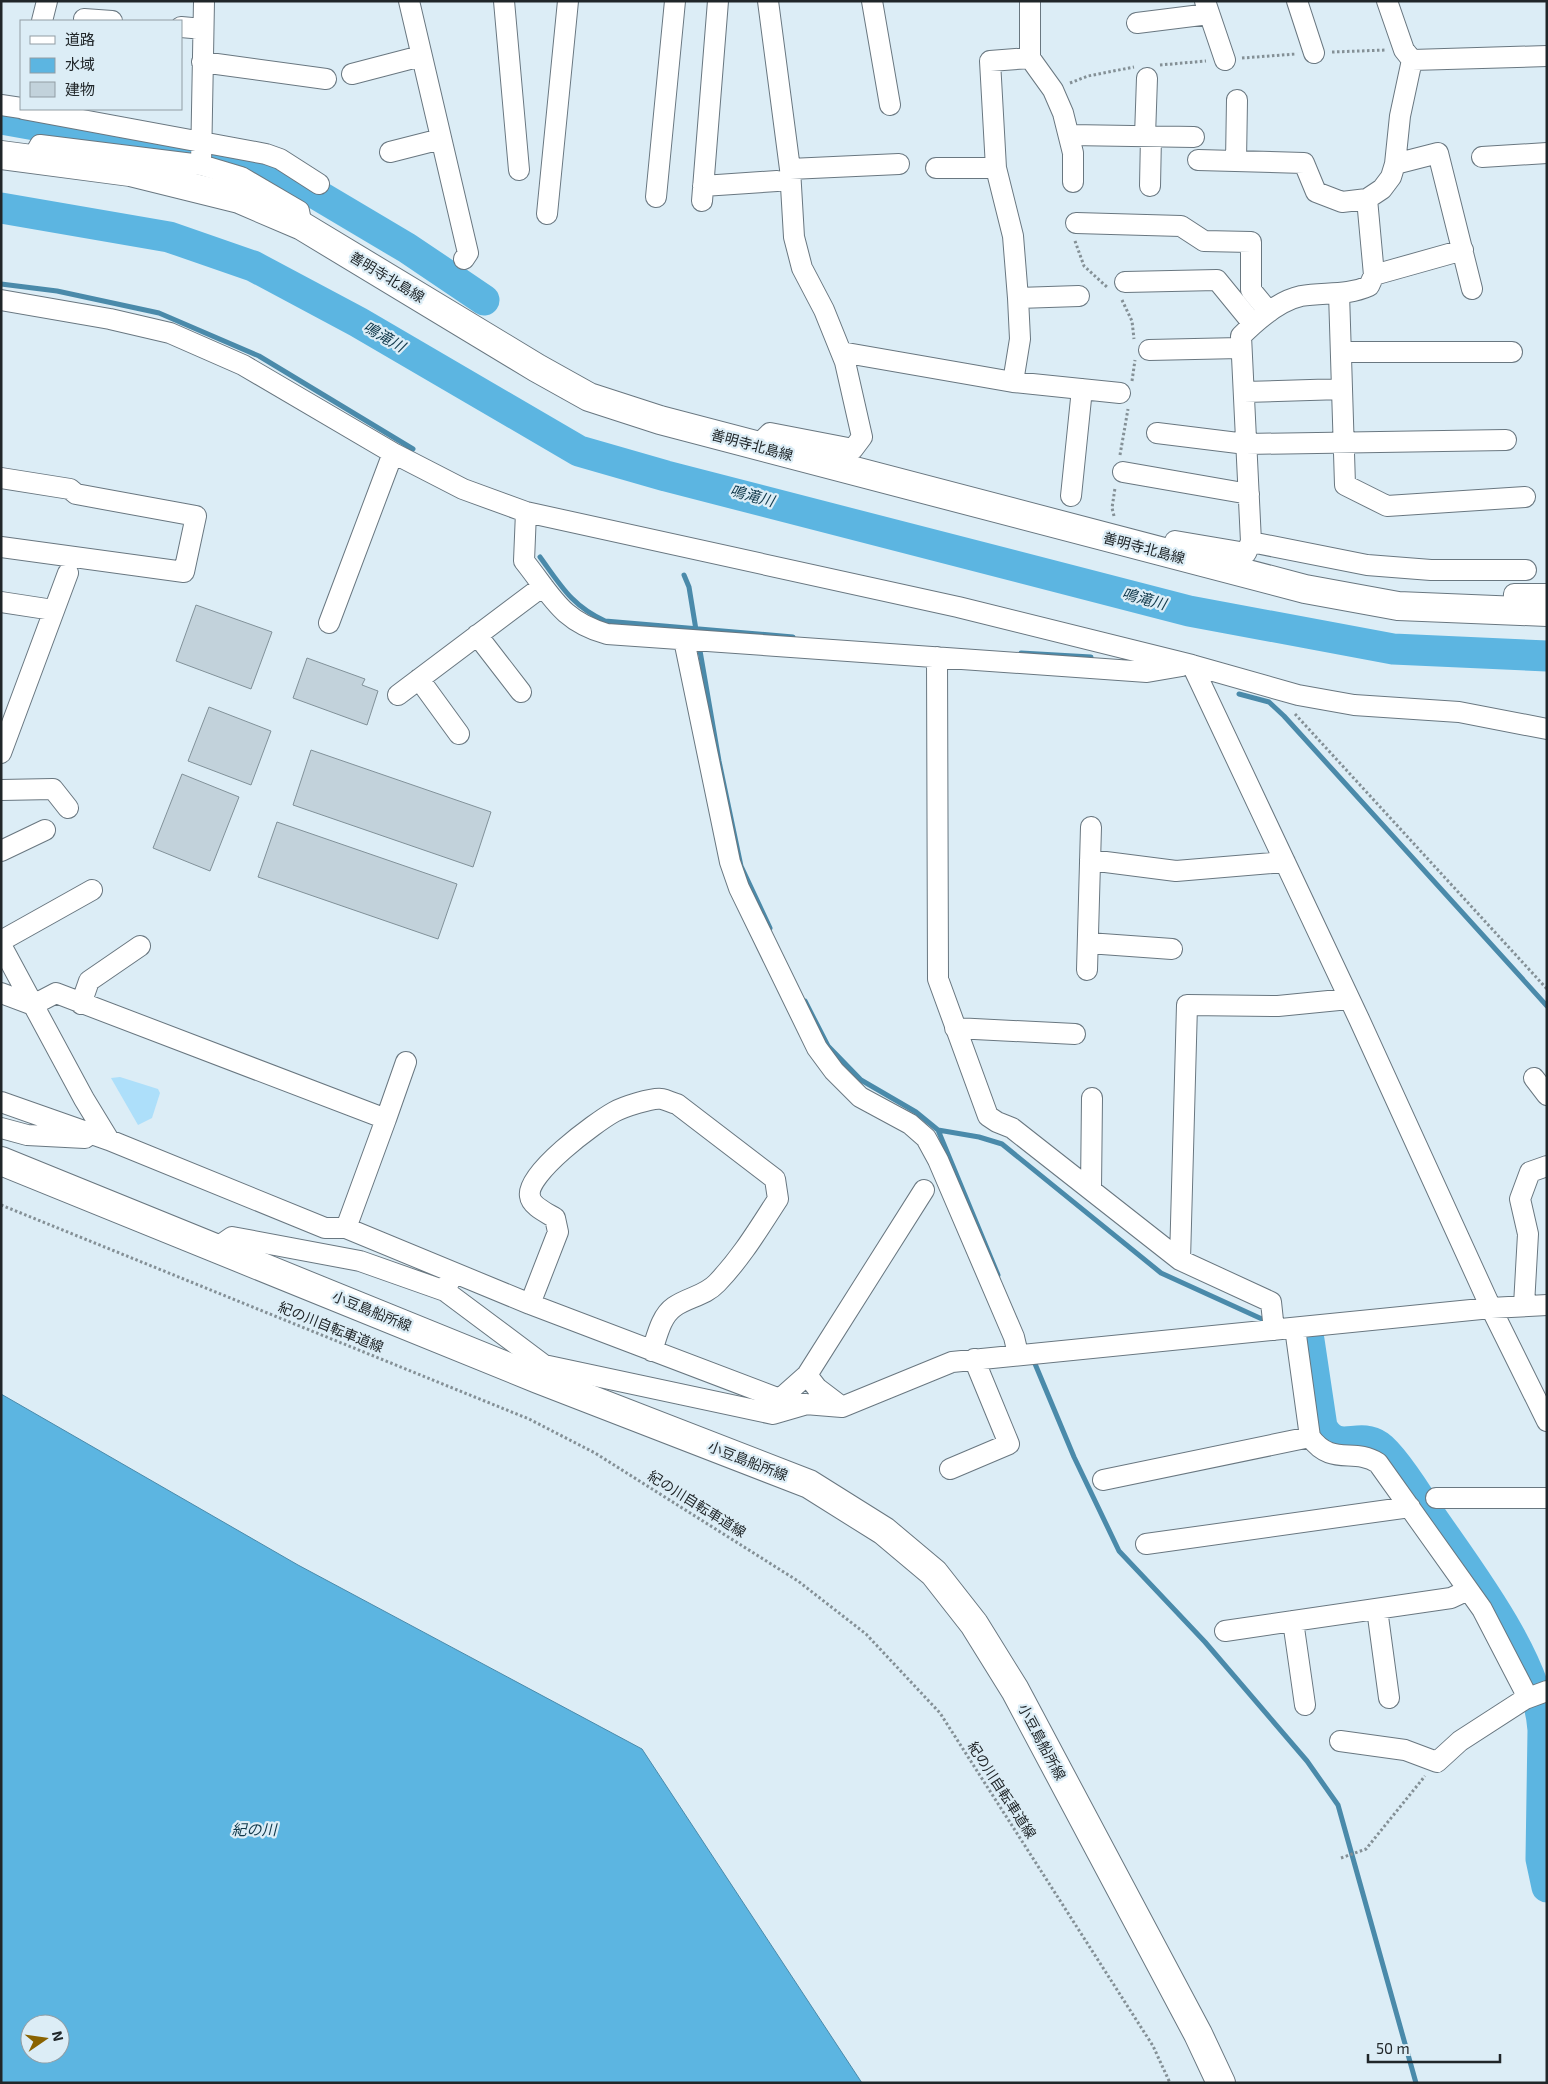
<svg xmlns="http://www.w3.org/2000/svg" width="1548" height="2084" font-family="'Exo 2','Noto Sans JP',sans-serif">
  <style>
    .green { fill: #addffa }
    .water { fill: #5cb5e1; stroke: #4a8aaa; fill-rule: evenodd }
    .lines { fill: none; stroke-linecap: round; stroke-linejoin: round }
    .stream { stroke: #4a8aaa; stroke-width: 5 }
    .river { stroke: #5cb5e1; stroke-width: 31 }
    .building { fill: #c2d2db; stroke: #819199 }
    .minor-casing { stroke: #697780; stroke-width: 22 }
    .secondary-casing { stroke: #697780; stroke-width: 30 }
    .path { stroke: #849096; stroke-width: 3; stroke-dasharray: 2.5 2.5; stroke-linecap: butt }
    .minor { stroke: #fff; stroke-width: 20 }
    .secondary { stroke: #fff; stroke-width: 28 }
    .labels { text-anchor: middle; stroke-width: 4.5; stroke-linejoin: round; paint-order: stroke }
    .street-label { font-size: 14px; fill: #202629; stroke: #dcedf6 }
    .water-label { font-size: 15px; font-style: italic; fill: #10384a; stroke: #dcedf6 }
  </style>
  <rect width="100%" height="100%" fill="#dcedf6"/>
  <path class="green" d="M120,1077L158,1089L160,1093L152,1118L138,1125L111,1078Z"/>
  <path class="water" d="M1,1394L298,1565L642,1749L862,2083H1ZM30,2024H60V2054H30Z"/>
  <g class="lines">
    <path class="stream" d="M1,284L57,291L159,313L259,356L413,449
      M540,557C561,586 572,606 605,621L793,637
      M684,575L689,587L697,636
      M699,645L719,761L741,866L770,928
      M1021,653L1091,657
      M1239,694L1269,702L1284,716L1547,1006
      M805,1001L828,1046L861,1080L916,1112L938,1130L998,1275
      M938,1130L979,1137L1002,1144L1161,1273L1262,1319
      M1033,1359L1074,1457L1119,1551L1205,1642L1307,1761L1338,1805L1416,2083"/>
    <path class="river" d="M1,119L113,139L186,148L250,162L279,172L407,248L484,300
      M1,208L169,237L253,266L358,322L579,451L666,476L1189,611L1393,649L1547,656
      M1309,1340L1322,1427C1338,1456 1357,1431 1379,1446C1392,1455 1419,1497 1429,1513C1468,1570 1539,1661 1543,1730L1541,1859L1547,1887"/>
  </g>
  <path class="building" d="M196,605L272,632L251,689L176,661Z
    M307,658L365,679L362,685L378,691L367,725L293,698Z
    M209,707L271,731L251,785L188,761Z
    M311,750L491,812L473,867L293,805Z
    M182,774L239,797L210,871L153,848Z
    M277,822L457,884L438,939L258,877Z"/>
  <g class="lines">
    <g class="minor-casing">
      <path id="minor" d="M204,1L201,165L241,177L299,211L302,226
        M409,1L468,253L464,259
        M504,1L519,170
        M872,1L890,105
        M1030,1V58L1053,90L1063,113L1073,153V182
        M1205,1L1225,60
        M1297,1L1314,53
        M1387,1L1404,50L1412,60L1547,56
        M84,19L112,21
        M42,21L47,1
        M1137,23L1209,14
        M181,27L203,29
        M202,62L326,79
        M352,74L421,56
        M1,105L21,108
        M23,109L266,154L280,159L319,184
        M1070,135L1194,137
        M1145,136L1147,78
        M390,152L441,139
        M1482,157L1547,153
        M32,159L40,145L201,165
        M1198,160L1304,163L1316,192L1342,202L1367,199L1382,189L1391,177L1395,164L1400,116L1412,60
        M1236,161L1237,100
        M1395,164L1438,153L1472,289
        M936,168H996
        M790,169L899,164
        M703,186L777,181
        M1150,186L1151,136
        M656,197L675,1
        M702,201L718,1
        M547,214L568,1
        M1076,223L1181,226L1204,241L1251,242V290L1269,312
        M1374,275L1463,250
        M1125,282L1217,280L1253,324
        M1339,293L1345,485L1387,506L1525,497
        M1018,298L1079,296
        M1,300L110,319L170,333L243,365L393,453L463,489L526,512L958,607L1192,665L1298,695L1354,705L1459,712L1547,729
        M1149,350L1240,348
        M841,352L1013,382L1120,393
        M1341,352H1512
        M1013,382L1020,339L1018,298L1013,236L996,168L990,61L1030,58
        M1244,392L1342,389
        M1157,433L1246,444L1506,440
        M756,447L770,433L853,449L862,437L845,362L824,310L802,268L794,237L790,169L768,1
        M1123,472L1249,494
        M1,478L70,489L76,494L196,516L184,572L1,547
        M1071,496L1082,389
        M526,512L524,561C552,596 561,621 607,634L1147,672L1182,666
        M1251,542L1367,565L1431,570H1526
        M1171,555L1175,541L1246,553L1251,542L1241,336C1257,320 1278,301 1301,296C1324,292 1347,296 1369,286L1374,275L1367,199
        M1,602L53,610
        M1513,611L1514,594H1547
        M329,623L393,453
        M477,635L521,692
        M684,640L730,862L739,888L817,1048L834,1071L860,1097L910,1124L926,1138L938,1160L1014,1337L1018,1354
        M937,657L938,979L988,1116L997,1122L1012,1128L1180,1260L1271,1302L1274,1330
        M1192,665L1359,1019L1491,1308L1547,1421
        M419,679L459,734
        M398,695L543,586
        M1,753L68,573
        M1,790L53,789L68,808
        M1,851L45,830
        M1090,860L1176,871L1285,862
        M1,941L92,890
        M1088,943L1172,949
        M1,945L84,1099L109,1140
        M1087,970L1091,827
        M1,993L33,1005L56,993L386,1119L346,1228
        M81,1004L89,981L140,946
        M955,1028L1075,1034
        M1534,1078L1547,1095
        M1,1102L109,1140L325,1228H346L530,1304L780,1399L805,1404L842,1407L952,1362L1491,1308L1547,1305
        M386,1119L406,1062
        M1,1128L27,1135L85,1138
        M1091,1189L1092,1098
        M216,1248L232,1237L360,1261L445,1291
        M1180,1260L1187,1005L1278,1006L1349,999
        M451,1278L445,1291L544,1365
        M530,1304L558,1232L555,1218C547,1213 531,1206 530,1196C525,1174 596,1122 614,1112C623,1107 653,1097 662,1099C667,1100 672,1103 677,1104L775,1179L778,1199C759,1228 742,1257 717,1283C705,1296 688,1297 674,1307C661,1316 657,1336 652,1351
        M1524,1305L1528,1234L1520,1199L1530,1172L1547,1166
        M1295,1328L1310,1437C1332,1467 1353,1447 1378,1463L1482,1609L1524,1690L1525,1699L1460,1741L1437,1762L1405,1750L1340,1741
        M807,1375L817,1388L842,1407
        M538,1379L544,1365L773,1414L804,1405
        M780,1399L807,1375L924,1190
        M950,1469L1009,1444L974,1359
        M1103,1480L1310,1437
        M1436,1498H1547
        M1146,1544L1410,1507
        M1377,1609L1389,1698
        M1293,1621L1305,1705
        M1225,1631L1451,1598L1468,1590
        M1525,1699L1547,1691"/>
    </g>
    <g class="secondary-casing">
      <path id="secondary" d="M1,155L130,172L239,199L302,226L537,368L589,397L660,420L1305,589L1398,606L1547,612
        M1,1161L538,1379L809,1484L884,1531L934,1573L974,1624L1015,1690L1198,2034L1221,2083"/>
    </g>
    <path class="path" d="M1332,52L1386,50
      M1242,58L1296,54
      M1160,65L1206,61
      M1070,83L1088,76L1134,67
      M1075,241L1084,266L1108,288
      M1122,300L1132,321L1134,339
      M1132,381L1135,360
      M1120,455L1128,409
      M1114,516L1112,508L1115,488
      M1295,714L1547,989
      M1,1205L529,1419L595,1453L798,1581L866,1634L940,1713L1153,2046L1170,2083
      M1341,1858L1366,1849L1425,1776"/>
    <use href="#minor" class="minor"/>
    <use href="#secondary" class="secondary"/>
  </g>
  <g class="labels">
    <g class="street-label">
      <text transform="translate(387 277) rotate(31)" y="5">善明寺北島線</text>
      <text transform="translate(752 445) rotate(15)" y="5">善明寺北島線</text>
      <text transform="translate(1144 548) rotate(15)" y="5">善明寺北島線</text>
      <text transform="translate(372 1311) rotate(22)" y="5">小豆島船所線</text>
      <text transform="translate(331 1327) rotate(22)" y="5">紀の川自転車道線</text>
      <text transform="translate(748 1461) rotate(21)" y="5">小豆島船所線</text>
      <text transform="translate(697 1504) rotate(32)" y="5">紀の川自転車道線</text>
      <text transform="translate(1042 1742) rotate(62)" y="5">小豆島船所線</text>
      <text transform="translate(1002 1790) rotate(57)" y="5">紀の川自転車道線</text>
    </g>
    <g class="water-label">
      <text transform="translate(384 337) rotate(30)" y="5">鳴滝川</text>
      <text transform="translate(752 496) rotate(15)" y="5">鳴滝川</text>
      <text transform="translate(1144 599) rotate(15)" y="5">鳴滝川</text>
      <text x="254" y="1835">紀の川</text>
    </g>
  </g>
  <rect width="1548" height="2084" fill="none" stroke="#202629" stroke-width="5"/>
  <rect x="20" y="20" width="162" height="90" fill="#dcedf6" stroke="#919da4"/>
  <rect x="30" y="36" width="25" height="8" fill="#ffffff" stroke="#919da4"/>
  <text x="65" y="45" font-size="15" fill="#202629">道路</text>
  <rect x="30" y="58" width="25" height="15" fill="#5cb5e1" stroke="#919da4"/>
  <text x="65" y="70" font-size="15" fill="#202629">水域</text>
  <rect x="30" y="82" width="25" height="15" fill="#c2d2db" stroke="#919da4"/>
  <text x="65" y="95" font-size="15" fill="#202629">建物</text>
  <g transform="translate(45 2039) rotate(77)"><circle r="24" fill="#dcedf6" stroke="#919da4"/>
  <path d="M0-4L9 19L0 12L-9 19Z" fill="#896300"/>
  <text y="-8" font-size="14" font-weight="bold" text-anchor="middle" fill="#202629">N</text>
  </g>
  <path d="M1368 2054v8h132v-8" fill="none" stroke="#202629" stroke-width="2.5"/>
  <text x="1376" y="2054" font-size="15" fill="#202629" stroke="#dcedf6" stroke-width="4" paint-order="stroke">50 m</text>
</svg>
